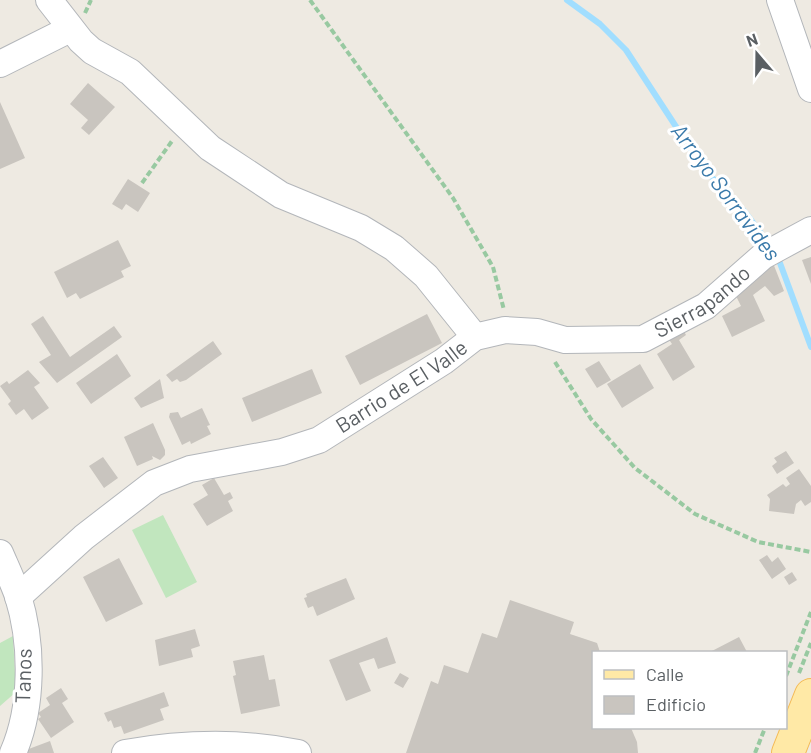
<svg xmlns="http://www.w3.org/2000/svg" width="811" height="753" font-family="Barlow,sans-serif">
  <style>
    .green { fill: #c1e6be }
    .lines { fill: none; stroke-linecap: round; stroke-linejoin: round }
    .stream { stroke: #a1deff; stroke-width: 6 }
    .building { fill: #c9c5bf }
    .minor-casing { stroke: #b3b6ba; stroke-width: 28 }
    .major-casing { stroke: #f4ba55; stroke-width: 34 }
    .path { stroke: #98c9a1; stroke-width: 4; stroke-dasharray: 6 3; stroke-linecap: butt }
    .minor { stroke: #fff; stroke-width: 26 }
    .major { stroke: #ffe9a6; stroke-width: 32 }
    .labels { text-anchor: middle; stroke-width: 6; stroke-linejoin: round; paint-order: stroke }
    .street-label { font-size: 21px; fill: #5a5f63; stroke: #fff }
    .water-label { font-size: 22px; font-style: italic; fill: #3a7aaa; stroke: #fff }
  </style>
  <rect width="100%" height="100%" fill="#eeeae2"/>
  <path class="green" d="M163,515L197,582L166,598L132,530Z
    M13,636L16,692L0,706V643Z"/>
  <g class="lines">
    <path class="stream" d="M567,0L600,24L626,50L703,168L745,212L769,244
      M777,255L811,347"/>
  </g>
  <path class="building" d="M88,83L115,107L89,135L81,128L88,120L70,104Z
    M0,102L25,158L0,169Z
    M128,179L150,193L138,212L126,204L122,210L112,204Z
    M118,240L131,266L121,271L124,277L80,299L76,293L67,298L54,272Z
    M811,257V284L802,260Z
    M773,263L784,291L774,296L765,286L753,295L765,321L732,337L722,316L741,306L734,292Z
    M427,314L442,343L360,385L345,356Z
    M43,316L70,357L114,326L122,337L57,383L39,362L51,355L31,324Z
    M681,326L686,335L679,340L695,367L673,381L657,354L672,344L666,335Z
    M213,341L222,354L186,380L180,382L177,379L172,382L166,375Z
    M117,354L131,376L91,404L76,383Z
    M599,361L611,380L597,388L585,369Z
    M640,364L654,388L622,408L607,384Z
    M312,369L322,393L252,422L242,398Z
    M28,370L40,383L34,387L49,408L32,420L24,409L16,415L8,404L11,401L0,386L7,381L9,384Z
    M160,379L164,398L141,408L134,398Z
    M202,408L210,425L207,426L211,434L191,444L190,441L182,445L169,417L170,413L178,412L181,418Z
    M153,423L165,450V455L160,460L152,456L153,459L137,466L124,437Z
    M786,451L794,463L777,474L772,466L777,462L774,458Z
    M103,457L118,478L104,488L89,466Z
    M799,469L811,486V502L805,506L801,500L796,504L794,514L769,511L770,499L767,495L783,484L786,487L790,484L786,478Z
    M214,478L224,495L230,492L233,498L228,501L233,511L207,526L193,504L208,495L202,485Z
    M767,555L772,562L778,557L786,569L772,579L759,560Z
    M119,558L143,604L106,622L83,577Z
    M792,572L797,580L789,585L784,577Z
    M346,578L355,599L317,616L313,606L308,608L304,598L307,597L306,594Z
    M510,600L574,622L570,634L597,643L600,652H594V728H631L637,742L638,753H406L431,681L438,684L444,665L468,673L482,633L497,638Z
    M195,629L200,646L191,649L193,657L159,666L155,640Z
    M387,637L396,663L378,669L374,658L359,663L371,691L346,701L329,660Z
    M739,637L747,652H710Z
    M264,655L269,680L275,679L280,706L241,714L233,676L236,675L233,661Z
    M400,673L409,678L403,688L394,683Z
    M61,688L68,699L62,703L74,722L51,738L38,719L41,717L38,713L50,705L46,698Z
    M164,692L169,706L160,709L164,720L124,734L121,726L114,728L111,720L108,722L104,713Z
    M50,741L54,753H27L26,750Z"/>
  <g class="lines">
    <g class="minor-casing">
      <g id="minor">
        <path d="M49,0L81,41L92,51L130,72L210,148L281,195L361,228L394,248L426,276L475,337"/>
        <path d="M780,0L811,89"/>
        <path d="M0,64L70,29"/>
        <path d="M0,553C6,567 13,582 18,596C33,644 33,707 13,753"/>
        <path id="s1" d="M18,597L84,537L154,483L190,469L282,452L319,440L444,361L475,337L505,330L537,332L565,340L643,339L706,306L763,256L811,230"/>
        <path d="M125,753C183,743 240,741 298,753"/>
      </g>
    </g>
    <g class="major-casing">
      <path id="major" d="M788,753L811,695"/>
    </g>
    <path class="path" d="M310,0L453,198L493,267L504,310
      M85,13L91,0
      M142,183L172,141
      M555,362L591,419L635,468L695,514L758,542L811,552
      M799,673L811,643
      M786,676L811,612
      M755,753L765,728"/>
    <use href="#minor" class="minor"/>
    <use href="#major" class="major"/>
  </g>
  <g class="labels">
    <g class="street-label">
      <text dy="7" stroke="none"><textPath href="#s1" startOffset="776">Sierrapando</textPath></text>
      <text dy="7" stroke="none"><textPath href="#s1" startOffset="447">Barrio de El Valle</textPath></text>
      <text transform="translate(24 676) rotate(-88)" y="7">Tanos</text>
    </g>
    <g class="water-label">
      <text transform="translate(726 192) rotate(53)" y="8">Arroyo Sorravides</text>
    </g>
  </g>
  <rect x="592" y="651" width="195" height="78" fill="#ffffff" stroke="#bdbfc1" stroke-width="1.5"/>
  <rect x="604" y="670" width="30" height="9" fill="#ffe9a6" stroke="#bdbfc1" stroke-width="1.5"/>
  <text x="646" y="681" font-size="18" fill="#5a5f63">Calle</text>
  <rect x="604" y="696" width="30" height="18" fill="#c9c5bf" stroke="#bdbfc1" stroke-width="1.5"/>
  <text x="646" y="711" font-size="18" fill="#5a5f63">Edificio</text>
  <g transform="translate(757 54) rotate(340)" stroke="#ffffff" stroke-width="4.5" paint-order="stroke">
  <path d="M0-4.5L10 22L0 15L-10 22Z" fill="#5a5f63"/>
  <text y="-9" font-size="16" font-weight="bold" text-anchor="middle" fill="#5a5f63">N</text>
  </g>
</svg>
